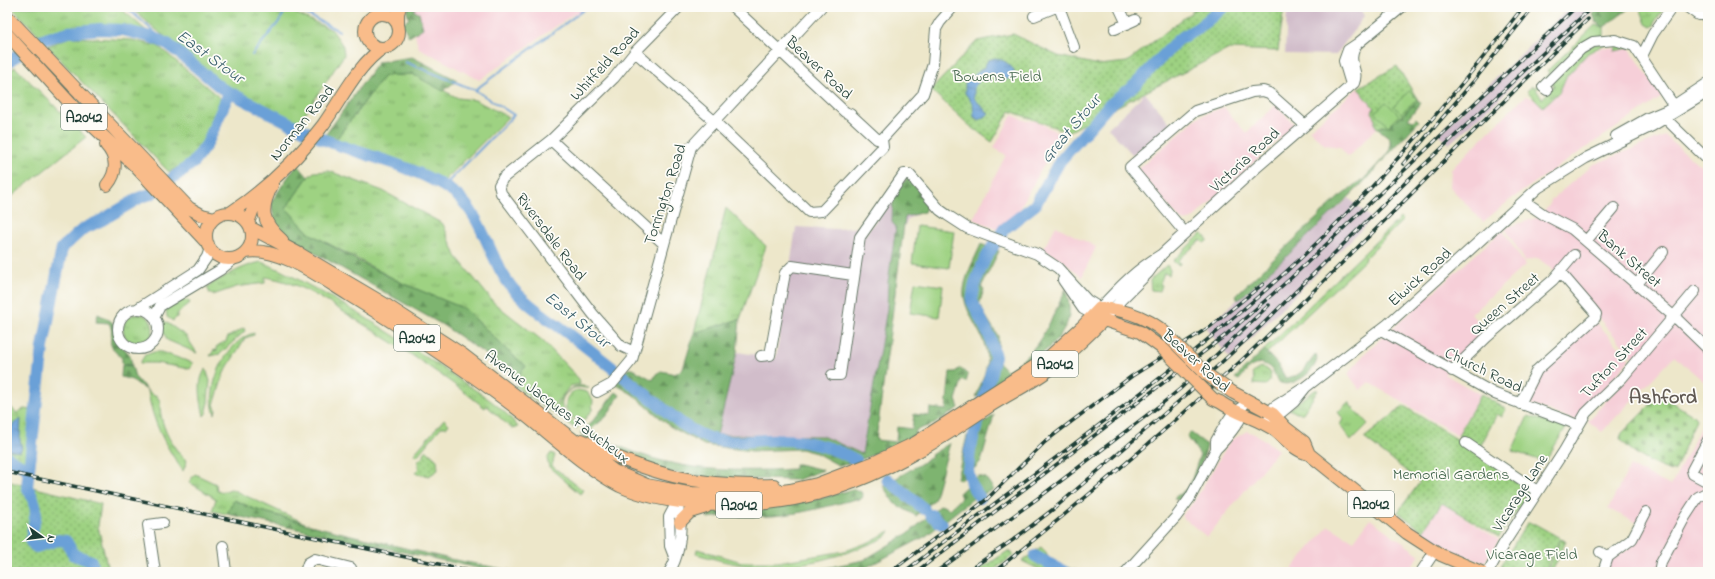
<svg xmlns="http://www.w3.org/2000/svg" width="1715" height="579" font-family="'Indie Flower',sans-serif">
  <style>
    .built { fill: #f6cfd8 }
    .industrial { fill: #d1bdca }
    .grass { fill: url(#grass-tufts); stroke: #5e885b }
    .forest { fill: url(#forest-firs); stroke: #4e7852 }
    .cemetery { fill: url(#cemetery-stones); stroke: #5e885b }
    .park { fill: url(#park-dots); stroke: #5e885b }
    .pitch { fill: #9ed282; stroke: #5e885b }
    .water { fill: url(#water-ripples); stroke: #446e86 }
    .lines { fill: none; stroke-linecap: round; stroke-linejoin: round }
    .stream { stroke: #6aa0d7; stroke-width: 2 }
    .river { stroke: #6aa0d7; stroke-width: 12 }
    .minor-casing { stroke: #677868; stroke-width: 12 }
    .major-casing { stroke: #677868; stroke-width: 14 }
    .minor { stroke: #fff; stroke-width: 10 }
    .major { stroke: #f9bc8a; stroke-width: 12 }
    .rail-casing { stroke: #1f3d34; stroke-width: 3.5 }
    .rail { stroke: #fdfcf7; stroke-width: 2; stroke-dasharray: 6; stroke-linecap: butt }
    .major-bridge-casing { stroke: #677868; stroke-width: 14; stroke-linecap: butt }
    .major-bridge { stroke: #f9bc8a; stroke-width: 12 }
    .labels { text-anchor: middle; stroke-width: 3.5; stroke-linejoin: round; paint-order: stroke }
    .shield { fill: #fdfcf7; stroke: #62766e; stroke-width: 1 }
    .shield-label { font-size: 15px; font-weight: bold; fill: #1f3d34 }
    .street-label { font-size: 16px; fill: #1f3d34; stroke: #fdfcf7 }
    .park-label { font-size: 16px; fill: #3f6248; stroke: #fdfcf7 }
    .water-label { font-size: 17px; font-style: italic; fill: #39606d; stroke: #fdfcf7 }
    .district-label { font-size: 20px; font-weight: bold; fill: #625b54; stroke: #fdfcf7 }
  </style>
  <defs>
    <pattern id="grass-tufts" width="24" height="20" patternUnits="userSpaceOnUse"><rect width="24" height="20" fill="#9ed282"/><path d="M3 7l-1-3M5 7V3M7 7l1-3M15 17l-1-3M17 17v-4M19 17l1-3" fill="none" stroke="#80ac6b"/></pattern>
    <pattern id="forest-firs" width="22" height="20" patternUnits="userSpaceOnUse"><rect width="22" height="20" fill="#7eb470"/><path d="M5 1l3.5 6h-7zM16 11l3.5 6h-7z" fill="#67945d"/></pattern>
    <pattern id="cemetery-stones" width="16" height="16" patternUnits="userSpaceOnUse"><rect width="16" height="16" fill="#9ed282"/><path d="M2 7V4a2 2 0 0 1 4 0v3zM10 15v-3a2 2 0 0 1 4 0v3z" fill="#80ac6b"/></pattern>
    <pattern id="park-dots" width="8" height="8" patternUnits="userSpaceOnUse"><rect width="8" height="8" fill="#9ed282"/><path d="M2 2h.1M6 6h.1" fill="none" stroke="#80ac6b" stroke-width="1.8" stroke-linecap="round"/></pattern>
    <pattern id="water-ripples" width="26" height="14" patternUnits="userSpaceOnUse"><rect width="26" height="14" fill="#6aa0d7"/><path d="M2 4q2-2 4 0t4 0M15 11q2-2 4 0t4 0" fill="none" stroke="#5784af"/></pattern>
  </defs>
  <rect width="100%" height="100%" fill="#fdfcf7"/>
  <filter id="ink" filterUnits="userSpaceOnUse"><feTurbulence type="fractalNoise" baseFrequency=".025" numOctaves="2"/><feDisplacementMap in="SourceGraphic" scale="8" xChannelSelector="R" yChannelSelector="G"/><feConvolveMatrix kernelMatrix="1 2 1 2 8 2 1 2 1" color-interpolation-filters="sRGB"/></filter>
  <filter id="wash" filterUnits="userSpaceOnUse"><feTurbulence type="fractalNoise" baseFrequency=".012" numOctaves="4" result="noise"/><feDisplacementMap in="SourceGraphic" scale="16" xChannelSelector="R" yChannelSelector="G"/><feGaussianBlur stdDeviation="0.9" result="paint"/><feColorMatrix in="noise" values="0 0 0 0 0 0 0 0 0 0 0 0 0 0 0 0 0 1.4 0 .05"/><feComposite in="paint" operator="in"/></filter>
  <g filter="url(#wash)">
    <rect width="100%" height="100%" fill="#ede7ca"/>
    <path class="built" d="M406,7H587L585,10L572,15L479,80L419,48Z
      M1603,47L1630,49L1662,97L1550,172L1510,200L1483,222L1450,187L1451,169L1525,96L1541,101L1586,55Z
      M1397,66L1418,100L1387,126L1377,128L1348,157L1340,147L1325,145L1309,130L1358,88Z
      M1276,105L1295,125L1192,219L1185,221L1181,220L1137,170L1198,117L1224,107L1246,133Z
      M1012,115L1027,121H1035L1061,134L1016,215L997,229L973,219L1006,155L994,148Z
      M1665,136L1708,172V385L1674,356L1602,432L1588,421L1639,364L1565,280L1538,258L1525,261L1505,228L1539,217L1550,204L1551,200L1592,165Z
      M1056,226L1096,247L1082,277L1064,262L1043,249Z
      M1503,230L1525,265L1471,314L1490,336L1444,374L1480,394L1457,435L1369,382L1360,390L1348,374L1366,352Z
      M1595,321L1630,359L1577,421L1524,402L1538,375L1554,364V360Z
      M1708,412V572H1606L1610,560L1629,549L1632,539L1642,525L1608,509L1630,466L1671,486Z
      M1247,431L1259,436L1278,450L1207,537L1181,516L1193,503L1230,441Z
      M1442,503L1499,540L1485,561L1481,562L1455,552L1422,532Z
      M1370,519L1420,555L1408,572H1289L1329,526L1354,541Z"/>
    <path class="industrial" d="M1287,7H1359L1364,16L1336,55L1285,54Z
      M1570,7H1597L1542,61L1540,59L1492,106L1449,144L1438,134Z
      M1145,93L1171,124L1133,155L1108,128Z
      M906,182L925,206L920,213L908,219L901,233L862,454L822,436L717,435L737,352L776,358L796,227L837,229L860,227L865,235Z
      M1349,198L1372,219L1230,359L1206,328Z"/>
    <path class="grass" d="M11,7H119L150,34L114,26L80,27L41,37Z
      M130,7H282L332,30L343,46L344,55L298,124L233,92L205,72Z
      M1640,7H1665L1654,23L1655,25L1651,27L1646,24Z
      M1595,25L1604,27V37C1575,43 1556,69 1536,89L1542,99L1554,86L1552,82L1553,79C1575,57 1599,27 1633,47L1615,51L1617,44H1605L1588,53L1566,77L1560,91L1543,107L1527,91L1532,86L1534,88L1549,73L1547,71Z
      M70,37L132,40L158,46L221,99L203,142L189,161L169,172L47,46Z
      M15,67L86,137L7,200V73Z
      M412,74L458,98L475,100L508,117L443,182L389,156L334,142L384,76Z
      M329,171L383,191L443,224L456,256L494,303L543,341L579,379L580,384L570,386L553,407H555C564,396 572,380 589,388C585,389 577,385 570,390C553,401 565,421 581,423L576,429L516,387L518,376L526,366L509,352L465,309L402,283L309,233L286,208L308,177L314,172Z
      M726,208L766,246L740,319L694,333Z
      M1400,218L1403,220L1364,259L1365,260L1267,353L1264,350Z
      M1202,233L1208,240L1204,243L1201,240L1178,260L1180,264L1178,265L1173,261Z
      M261,262C278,268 294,277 310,286C360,312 407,344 454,376C476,391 502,405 518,427L511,428L487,406L485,408C445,376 402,348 358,321C329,303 300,282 265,277V283L236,287L213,295L210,294L207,287C223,277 242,266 261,262Z
      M1167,265L1170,270L1169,275L1164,273L1160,283L1162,285L1160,291L1151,290L1150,280Z
      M188,300L190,303L177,314V317L173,321L167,317L166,309L178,301Z
      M123 329a15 15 0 1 1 30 0a15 15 0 1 1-30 0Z
      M160,318L186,336L197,353L167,340L159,321Z
      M244,328L245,331L220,354L210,356L214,350L217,351L216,347L223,342L225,343L228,337Z
      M254,333V335L245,338L224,373L214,405L216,409L215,414C204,389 227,339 254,333Z
      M154,352H161L193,363L190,369L156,363H140L145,355Z
      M1263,367L1271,373L1270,381L1266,385L1253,384L1254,378L1252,374L1259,368Z
      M206,369L210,381L207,412L204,416C201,402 196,380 206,369Z
      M578,390L587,392L593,400L592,410L584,420L573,418L566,409C565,399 568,392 578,390Z
      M1315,390H1318L1303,413H1297L1289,409Z
      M148,391L154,396L156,395L160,401C159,417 166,436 176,449C179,454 183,457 187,461L183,471C166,447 152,422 148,391Z
      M1349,401L1351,406L1368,424L1351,441L1340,425L1343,419L1338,412Z
      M7,402L16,413L24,409L32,410L25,461L17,465L7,462Z
      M444,419L449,424L447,427H441L417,456L414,454Z
      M551,453L555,455L552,466L583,490L580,494L549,467L547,459Z
      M195,474L216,484L217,490L223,492L231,489L307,524L254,509L234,500L227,514L212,511L216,499L189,482Z
      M890,531L886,537C845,556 799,569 753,566C734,565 715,559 696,554L697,549L742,562H778L845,551L869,542Z
      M1041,547L1046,552L1047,556C1059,564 1072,571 1087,572H1044L1022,561Z"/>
    <path class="forest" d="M409,7H416L414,11L419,13L423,28L409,37L402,23L409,19L407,12Z
      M1601,7H1631L1604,27L1596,22L1593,14Z
      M412,57L457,80L443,91L412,74L384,76L334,142L324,137L378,62Z
      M1418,100L1420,103L1408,119L1413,121L1416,118L1419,121L1359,187L1288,255L1238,300L1235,296L1339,197C1347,193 1355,182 1363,180L1390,151V138L1377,128C1395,125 1406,112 1418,100Z
      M297,164L308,177L286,208L309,233L360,262L402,283L465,309L509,352L526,366L518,376L441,324L292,240L275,223L271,202Z
      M907,178C916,188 932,198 924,212L905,217L876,440L896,442L897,427L912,429L914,414L929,416L930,408L946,410L950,372H955L960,368L968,375L966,382L962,380L956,400L959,408L934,424L916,430L915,435L868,457L840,466L816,453L801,449L752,451L704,445L671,427L632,394L615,384L628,369H633L653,380L656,374L661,371L675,374L683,369L694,333L740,319L737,352L717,435L822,436L862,454L887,309L888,282L896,227L892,222L893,196Z
      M981,244L999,251L981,287L984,289L979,305L982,307V310L998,336L999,363L1007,371C1016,365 1026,358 1033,349C1047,332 1056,309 1066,289C1068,299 1071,310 1068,320C1060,350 1003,381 976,397C980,385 987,372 987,359C987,335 967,319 964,296C962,280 975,259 981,244Z
      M98,314L108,319L113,323L117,340L130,355L132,365L122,364V358C101,341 117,339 109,323L96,322Z
      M1264,350L1279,366L1286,379C1303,376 1307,365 1316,354C1322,368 1293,388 1281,383C1272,380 1278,367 1260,363L1250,367L1239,380L1235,378Z
      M122,365L132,366L135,377L148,391L132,380L121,377Z
      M616,392L620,395L606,417L591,429C596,439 609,441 619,446C679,472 730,472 795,469V464H799L823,470L797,480L709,478L663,471L585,438L580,433L591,423Z
      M994,415L981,461L975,468L960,480L957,478L967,436Z
      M1190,432L1207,445C1205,460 1190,490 1180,502L1174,498L1189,487L1200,455L1187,436Z
      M950,443L934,500L916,516L894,503L883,486L932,457L931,455Z
      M978,476L986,478L994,490L975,497L926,536L865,568L842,572H806L864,560L910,532L941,505L949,509L961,498L959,493Z
      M854,489L861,492L863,497L860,500L856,499C829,506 801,514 772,516C751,517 729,514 708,518V510L815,500Z
      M234,500L254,509L318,527L450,559L519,572H496L227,514Z"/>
    <path class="cemetery" d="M1660,395L1694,416L1696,419L1675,471C1662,471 1626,450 1620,438L1622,433Z
      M1561,539L1566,541L1552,572H1547Z"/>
    <path class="park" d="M1198,7H1284L1278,51L1229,49L1068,132L1010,111L992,142L970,126L931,90L977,41L1013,34L1058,56L1099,65L1127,62Z
      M1397,66L1418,100L1393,123L1377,128L1375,125V117L1372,112L1374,108L1358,88Z
      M1481,394L1506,409L1502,417L1497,414L1479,449L1458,435Z
      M1404,406L1474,450L1531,490L1499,537L1442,503L1423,531L1398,512L1420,482L1364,438Z
      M426,450L437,460L438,470L429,476L415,473L419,468L418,461L423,457Z
      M7,481L101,504L98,526L108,570L121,569L122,572H7Z
      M1527,523L1535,524L1560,538L1545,572H1512L1500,567Z
      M1008,551L1014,555L991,572H976Z"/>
    <path class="pitch" d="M1409,91L1417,99L1401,113L1394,106Z
      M1386,102L1399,115L1388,126L1375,112Z
      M917,226L954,231L949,268L912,263Z
      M915,282L943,286L939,317L910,313Z
      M1528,416L1566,427L1545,462L1512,451Z"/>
    <path class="water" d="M995,58C1004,60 1008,63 1014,70V75L1006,80L994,74L985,75L974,87V98L989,114L979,120L974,117L973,104L965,93V83L984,67L988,60Z
      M21,419L20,440L22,448L20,452L9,450C5,441 9,432 13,424Z"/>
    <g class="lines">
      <path class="stream" d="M126,7L168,44
        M293,7L339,31
        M7,55L11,59
        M252,55L278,23L288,7
        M405,62L475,90L514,115L443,187
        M475,90L586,8"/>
      <path class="river" d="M42,40L68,32L100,29L123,30L151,37L168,44L221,88L307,132
        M7,63L19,54
        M320,138C365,157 414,164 454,193C485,217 489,262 514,290C530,308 554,322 573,337C610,365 646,395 682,424C690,429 699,435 709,438C733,446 760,438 785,440C810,441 834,448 856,460
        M7,457L29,470
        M887,479L924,509
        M980,498L971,484L968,470L970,450L995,357L990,337L972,301L975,283L985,259L1004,229L1035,205L1060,161L1108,106L1136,84L1179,39L1198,28L1224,7
        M931,515L942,524
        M1035,556L1065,572
        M94,572L91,561L74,555L66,541L58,540L36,547L31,542C33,514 43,514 27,487L43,347L62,248L83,229L102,220L141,197L151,194L193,163L207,144L229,93"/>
    </g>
  </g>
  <g filter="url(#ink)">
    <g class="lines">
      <g class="minor-casing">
        <path id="minor" d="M733,7L845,112L850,114L877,139H882
          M1059,7L1074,47
          M1119,7L1127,24
          M1687,7L1698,15H1703L1708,9
          M1034,16L1056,7
          M1115,29L1135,20
          M635,52L714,121L809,212L822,211L883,147L882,139
          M1642,56L1653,34L1672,7
          M1350,81L1344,61L1348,50L1357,44L1402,7
          M1547,90L1543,87L1581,49L1593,42L1615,40L1634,46L1674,106
          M1664,117L1708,160
          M1616,136L1648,118L1667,110L1708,83
          M882,139L923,94L933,64L936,29L940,22L953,7
          M551,140L663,243
          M1524,201L1543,214L1572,229L1678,320L1708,349
          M1185,233L1130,167L1195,111L1252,92L1263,91L1269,93L1305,125
          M1586,241L1614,208
          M1063,280L1083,309L1104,320L1121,300L1148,273L1162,254L1256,168L1354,83C1360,69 1345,63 1357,44
          M1637,284L1663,252
          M118 329a20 20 0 1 1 40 0a20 20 0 1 1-40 0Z
          M137,309L198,270L207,257L210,248
          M154,318L160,306L220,270L235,258
          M1381,330L1495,394L1568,421L1575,424L1577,428
          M634,352L621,346L593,314L501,193L499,185L503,178L551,140L614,78L635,52L679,7
          M761,356L770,355L785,273L792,266L853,275
          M1452,371L1487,337L1553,280L1574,255
          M832,375H840L860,237L904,174H909L940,210L947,215L967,228L1037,254L1058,268L1087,300L1100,308C1121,285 1136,270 1162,254
          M597,392L612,384L632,360L691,147L821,7
          M1520,404L1537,370L1595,318L1596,314L1592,309L1561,273
          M1273,414L1274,407L1302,389
          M1269,419L1273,414H1278L1282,412L1294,402L1306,387L1388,324L1538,188L1586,158L1652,126L1708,92
          M1708,440L1692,470L1693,474L1708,482
          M1466,443L1537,491
          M1216,449C1225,441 1232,431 1239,421L1237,414
          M223,546L226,572
          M1600,552L1608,557
          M675,559L670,546L669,517L677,502
          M155,572L148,525L163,523
          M305,572L308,563L315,559L351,568
          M669,572C678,559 682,536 680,520C679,512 677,504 678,495
          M1126,572L1176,517L1190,498L1216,449V441L1225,425L1231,416L1237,414L1247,400
          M1421,572L1435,551
          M1488,572L1503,545L1564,451L1586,413L1622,378L1695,291
          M1603,572L1608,557L1632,539L1646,512
          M1659,572L1661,562L1685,517L1698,497L1708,492"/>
      </g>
      <g class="major-casing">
        <path id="major" d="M365 31a17 17 0 1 1 34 0a17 17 0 1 1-34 0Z
          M7,16L189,208L202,215L215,218
          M398,26V13L400,7
          M7,34L80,114L135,166L208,244
          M106,145C117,157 118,172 107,185
          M272,185C260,209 261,222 282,240
          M230,213C266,189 297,160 323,125C341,100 358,64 383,48
          M206 236a23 23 0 1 1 46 0a23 23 0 1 1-46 0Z
          M248,223L258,195
          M251,228L300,254L388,306L462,354L614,471L647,485L688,493L757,494L790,490L817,484L875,462L915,443L1049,357L1082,327L1100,308C1126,309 1156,320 1173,341
          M246,252C279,246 321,278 349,295C409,332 469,371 525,415C553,437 588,470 620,486C646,498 673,502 701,504C817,513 897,469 990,406C1009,394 1030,384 1049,370C1068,355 1086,337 1104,320L1140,332L1162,348
          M1232,392L1273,414L1286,428L1304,442L1309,454L1407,533L1441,555L1481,572
          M1220,402C1238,415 1258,418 1276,431C1287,440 1295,451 1309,454
          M582,440C648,475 699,487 774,485
          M680,522L690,512L706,507"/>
      </g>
      <use href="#minor" class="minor"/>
      <use href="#major" class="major"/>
      <g class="rail-casing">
        <path id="rail" d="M1403,164L1473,82L1533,7
          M7,472L476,572
          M890,572L986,500L1045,442L1059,431L1132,376L1211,326L1263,284
          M904,572C1038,469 1179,372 1302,257C1383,181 1455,94 1523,7
          M916,572L1227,334L1291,278L1576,7
          M936,572L1045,493L1159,406L1180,389L1269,305
          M966,572L1013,540L1056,507L1186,395L1260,327L1409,179L1592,7
          M994,572C1080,503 1165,432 1245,357C1362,247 1472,130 1588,19"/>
      </g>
      <use href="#rail" class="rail"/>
      <g class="major-bridge-casing">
        <path id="major-bridge" d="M1173,341L1206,374L1232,392
          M1162,348L1213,399L1220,402"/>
      </g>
      <use href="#major-bridge" class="major-bridge"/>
    </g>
  </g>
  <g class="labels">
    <g class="shield">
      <rect x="61" y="104" width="46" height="26" rx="3"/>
      <rect x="394" y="325" width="46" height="26" rx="3"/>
      <rect x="1032" y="351" width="46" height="26" rx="3"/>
      <rect x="1348" y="491" width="46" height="26" rx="3"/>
      <rect x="716" y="492" width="46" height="26" rx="3"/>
    </g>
    <g class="shield-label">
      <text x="84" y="122">A2042</text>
      <text x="417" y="343">A2042</text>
      <text x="1055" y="369">A2042</text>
      <text x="1371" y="509">A2042</text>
      <text x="739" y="510">A2042</text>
    </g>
    <g class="street-label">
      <text transform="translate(604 63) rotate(-47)" y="6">Whitfeld Road</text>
      <text transform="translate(820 67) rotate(43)" y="6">Beaver Road</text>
      <text transform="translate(301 122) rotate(-51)" y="6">Norman Road</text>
      <text transform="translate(1244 159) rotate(-42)" y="6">Victoria Road</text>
      <text transform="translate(664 194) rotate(-72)" y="6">Torrington Road</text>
      <text transform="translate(552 236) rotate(53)" y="6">Riversdale Road</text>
      <text transform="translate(1630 258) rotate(41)" y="6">Bank Street</text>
      <text transform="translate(1419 276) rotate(-42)" y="6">Elwick Road</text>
      <text transform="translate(1504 303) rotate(-41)" y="6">Queen Street</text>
      <text transform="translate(1197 360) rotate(42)" y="6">Beaver Road</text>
      <text transform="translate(1613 362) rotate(-47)" y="6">Tufton Street</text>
      <text transform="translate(1484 369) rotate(26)" y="6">Church Road</text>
      <text transform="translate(558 406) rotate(37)" y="6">Avenue Jacques Faucheux</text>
      <text transform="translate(1519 492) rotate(-57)" y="6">Vicarage Lane</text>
    </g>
    <g class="park-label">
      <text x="997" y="81">Bowens Field</text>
      <text x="1451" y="479">Memorial Gardens</text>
      <text x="1532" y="559">Vicarage Field</text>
    </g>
    <g class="water-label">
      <text transform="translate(211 56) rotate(36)" y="6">East Stour</text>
      <text transform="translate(1070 128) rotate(-50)" y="6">Great Stour</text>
      <text transform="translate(578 319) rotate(39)" y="6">East Stour</text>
    </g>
    <g class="district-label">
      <text x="1663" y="403">Ashford</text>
    </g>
  </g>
  <rect width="1715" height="579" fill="none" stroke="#fdfcf7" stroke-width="24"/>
  <g transform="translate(42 537) rotate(104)" stroke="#fdfcf7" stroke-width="3" paint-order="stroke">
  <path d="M0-3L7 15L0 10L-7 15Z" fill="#1f3d34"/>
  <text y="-6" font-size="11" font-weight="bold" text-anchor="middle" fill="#1f3d34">N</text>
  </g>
</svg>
